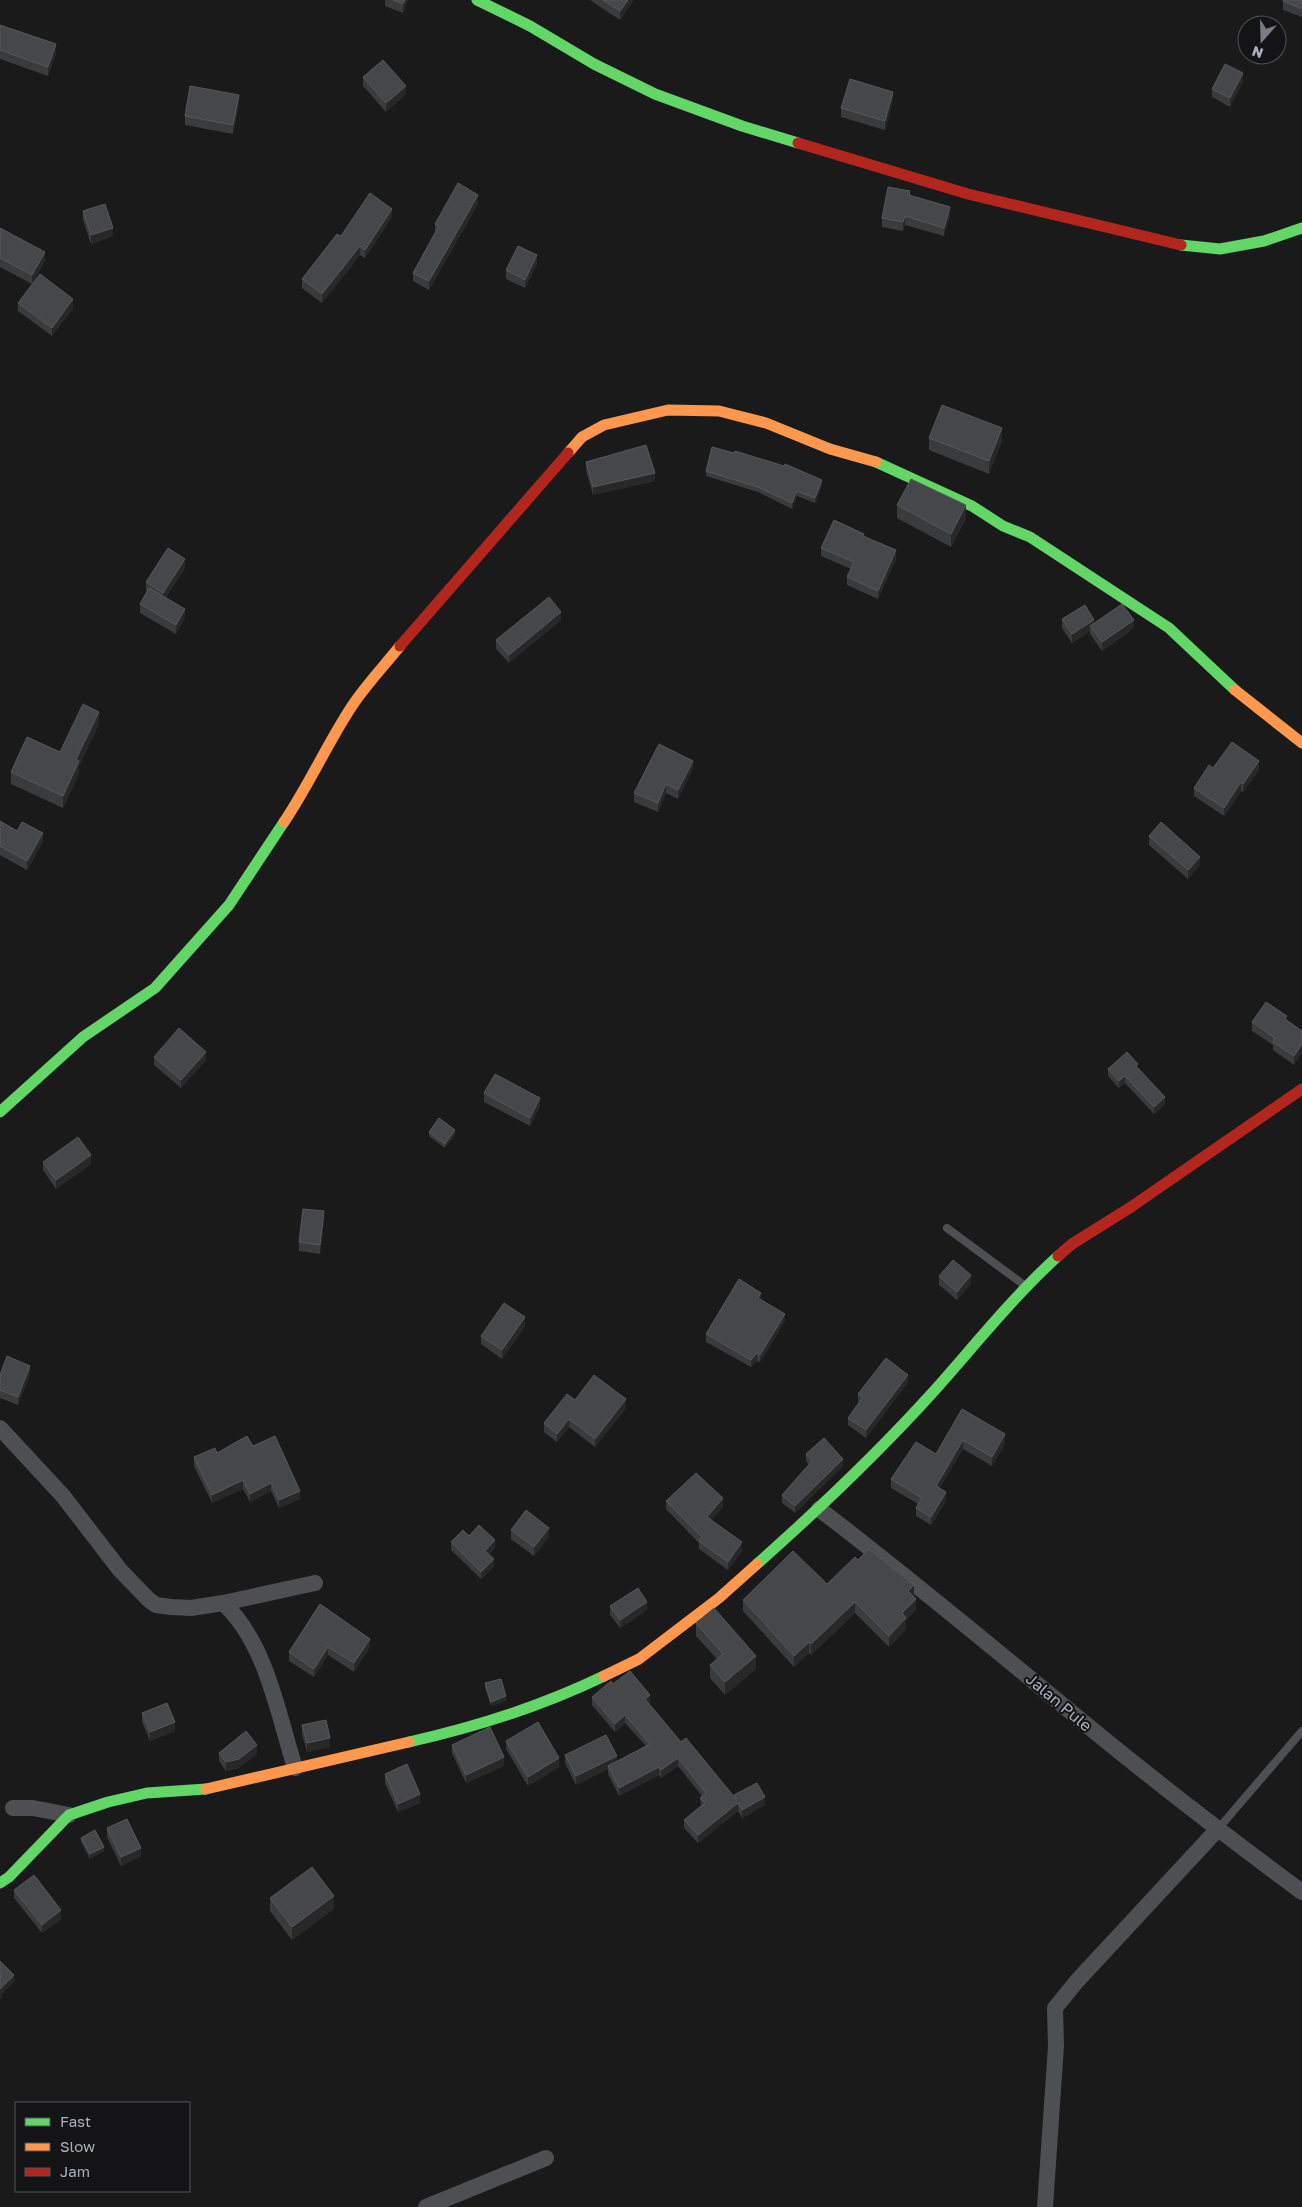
<svg xmlns="http://www.w3.org/2000/svg" width="1302" height="2207" font-family="'Golos Text',sans-serif">
  <style>
    .lines { fill: none; stroke-linecap: round; stroke-linejoin: round }
    .lane { stroke: #4e4f53; stroke-width: 8 }
    .street { stroke: #4e4f53; stroke-width: 16 }
    .fast { stroke: #63d668; stroke-width: 11 }
    .slow { stroke: #ff974d; stroke-width: 11 }
    .jam { stroke: #b3261e; stroke-width: 11 }
    .wall { fill: #3a3b3d }
    .shaded-wall { fill: #282829 }
    .building { fill: #46474a; stroke: #56585c }
    .labels { text-anchor: middle; stroke-width: 4; stroke-linejoin: round; paint-order: stroke }
    .street-label { font-size: 16px; fill: #aab0bc; stroke: #141417 }
  </style>
  <rect width="100%" height="100%" fill="#1a1a1b"/>
  <g class="lines">
    <path class="lane" d="M947,1228L1024,1285
      M1218,1829L1302,1731"/>
    <path class="street" d="M0,1428L63,1496L120,1570L149,1600L156,1605L171,1607L191,1608L223,1603C266,1642 278,1714 295,1768
      M819,1509C914,1581 1006,1659 1099,1735C1165,1789 1233,1841 1302,1892
      M223,1603L315,1583
      M13,1808H33L69,1815
      M426,2207L546,2158
      M1045,2207L1056,2046L1055,2008L1077,1981L1218,1829"/>
    <path class="fast" d="M477,0L530,26L594,64L655,94L742,126L798,143
      M1181,245L1220,249L1264,241L1302,228
      M876,462L972,506L1003,526L1030,537L1169,628L1235,690
      M0,1112L83,1037L155,988L229,905L284,822
      M757,1564C819,1509 879,1452 934,1391C975,1345 1013,1297 1058,1256
      M409,1742C476,1727 542,1706 604,1676
      M0,1883L9,1877L69,1815L108,1802L147,1793L206,1789"/>
    <path class="slow" d="M568,453L582,437L604,425L668,410L719,411L766,423L830,449L876,462
      M1235,690L1302,743
      M284,822C309,785 327,744 352,706C366,685 384,666 400,646
      M604,1676L639,1659L719,1598L757,1564
      M206,1789L409,1742"/>
    <path class="jam" d="M798,143L968,194L1181,245
      M400,646L568,453
      M1058,1256L1072,1244L1131,1207L1302,1089"/>
  </g>
  <path class="wall" d="M385,0H408L403,13L385,6Z
    M590,0H633V1L620,20Z
    M1302,0V17L1283,10V1Z
    M0,25L56,53L48,76L0,59Z
    M363,77L406,94L386,112L363,86Z
    M1243,82L1230,107L1212,97V89Z
    M893,100L885,130L841,117V108Z
    M239,103L233,134L185,125V116Z
    M910,195L950,216L944,236L905,225L903,231L882,227V218Z
    M478,204L429,290L413,281V273L435,232V224Z
    M83,211L113,236L91,244L83,220Z
    M392,217L365,258L360,255L322,303L302,288V279L341,236Z
    M0,228L45,260L32,284L0,267Z
    M537,264L525,288L506,279V270Z
    M18,303L73,308L52,336L18,311Z
    M929,438L1002,441L989,474L929,450Z
    M586,462L655,481L593,495L586,470Z
    M706,471L822,485L815,503L797,496L792,509L758,492L706,476Z
    M897,505L966,518L951,547L897,518Z
    M864,536L896,559L878,599L847,585V577L851,569L821,556V548Z
    M185,568L166,597L185,617L176,634L140,613V604L148,591L146,590V582Z
    M1062,619L1134,628L1102,651L1090,634V631L1072,643L1062,628Z
    M561,620L509,663L496,649V640Z
    M99,724L79,766V773L63,808L11,784V772L60,752Z
    M1213,768L1259,770L1243,792L1241,791L1224,816L1194,796V788Z
    M693,769L678,799L666,793L658,812L634,802V793Z
    M0,821L17,831L43,842L27,870L0,855Z
    M1149,836L1200,865L1188,879L1149,845Z
    M1287,1020L1302,1031L1294,1065L1273,1050V1045L1252,1031V1022Z
    M154,1057L206,1060L181,1088L154,1065Z
    M1138,1068L1165,1104L1154,1114L1125,1083L1119,1088L1108,1076V1069Z
    M484,1093L540,1106L530,1126L484,1102Z
    M429,1132L455,1135L445,1148L429,1136Z
    M43,1162L91,1164L56,1189L43,1170Z
    M324,1220L320,1254L299,1251V1242Z
    M939,1276L971,1284L957,1300L939,1285Z
    M761,1300L785,1321L760,1362L757,1361L751,1367L706,1342V1334Z
    M525,1326L502,1359L481,1344V1336Z
    M30,1374L18,1405L0,1398V1375Z
    M908,1382L866,1438L848,1425V1418L859,1402L858,1401V1394Z
    M575,1400L626,1408L595,1447L569,1427L557,1442L544,1432V1423Z
    M962,1409L1005,1443L992,1466L963,1449L939,1488L946,1501L931,1525L916,1516V1508L918,1504L891,1488V1479L936,1454Z
    M253,1446L300,1499L279,1508L271,1491L250,1502L243,1489L212,1503L194,1466V1457Z
    M806,1454L843,1466L795,1513L782,1503V1495L809,1465L806,1461Z
    M666,1501L723,1507L711,1520L742,1551L728,1570L699,1549V1543L666,1509Z
    M511,1530L549,1537L534,1556L511,1539Z
    M469,1536L495,1548L489,1554L494,1566L481,1579L451,1550V1542Z
    M858,1560L914,1596L916,1610L906,1620V1629L889,1647L855,1613L811,1655L809,1653L794,1667L743,1611V1600L827,1584Z
    M320,1604L370,1647L354,1672L328,1655L314,1677L289,1661V1652Z
    M610,1606L647,1610L620,1628L610,1615Z
    M696,1623L756,1669L725,1695L710,1678V1665L717,1659L696,1636Z
    M485,1683L506,1701L491,1706L485,1688Z
    M613,1684L650,1703L649,1704L681,1742L734,1797L765,1805L742,1818L738,1811L698,1843L684,1828V1820L701,1806L700,1798L702,1796L678,1766L661,1778L659,1775L619,1796L608,1774V1769L576,1785L565,1763V1755L617,1762L646,1746L625,1723L615,1732L592,1705V1697Z
    M142,1713L175,1731L150,1741L142,1722Z
    M302,1725L330,1747L307,1752L302,1734Z
    M506,1741L559,1767L528,1786L506,1749Z
    M452,1745L504,1766L466,1783L452,1753Z
    M219,1753L257,1754L239,1768L226,1771L219,1761Z
    M385,1774L420,1803L398,1812L385,1783Z
    M107,1828L141,1856L121,1866L107,1837Z
    M81,1838L104,1851L90,1859L81,1842Z
    M14,1890L61,1919L42,1933L14,1898Z
    M270,1898L334,1909L292,1940L270,1911Z"/>
  <path class="shaded-wall" d="M405,0H408L403,13V4Z
    M628,0H633V1L620,20V11Z
    M56,44V53L48,76V67Z
    M1243,73V82L1230,107V98Z
    M406,86V94L386,112V103Z
    M893,92V100L885,130V121Z
    M239,95V103L233,134V125Z
    M478,195V204L429,290V281Z
    M950,207V216L944,236V228Z
    M392,209V217L365,258V250Z
    M905,216V225L903,231V222Z
    M113,228V236L91,244V235Z
    M360,246V255L322,303V294Z
    M45,252V260L32,284V275Z
    M537,255V264L525,288V280Z
    M73,299V308L52,336V328Z
    M1002,428V441L989,474V461Z
    M655,473V481L593,495V487Z
    M822,480V485L815,503V498Z
    M797,491V496L792,509V503Z
    M966,505V518L951,547V534Z
    M896,550V559L878,599V591Z
    M185,559V568L163,601V593Z
    M185,609V617L176,634V625Z
    M561,612V620L509,663V655Z
    M1094,620V629L1090,626V631L1072,643V634Z
    M1134,620V628L1102,651V642Z
    M99,712V724L79,766V773L63,808V796L76,759Z
    M693,761V769L678,799V790Z
    M1259,761V770L1243,792V784Z
    M1241,782V791L1224,816V808Z
    M666,784V793L658,812V803Z
    M43,833V842L27,870V861Z
    M1200,857V865L1188,879V870Z
    M1302,1044V1053L1294,1065V1056Z
    M206,1052V1060L181,1088V1080Z
    M1125,1076V1083L1119,1088V1081Z
    M1165,1097V1104L1154,1114V1107Z
    M540,1098V1106L530,1126V1118Z
    M455,1130V1135L445,1148V1144Z
    M91,1155V1164L56,1189V1180Z
    M324,1211V1220L320,1254V1245Z
    M971,1275V1284L957,1300V1292Z
    M761,1293V1300L758,1298Z
    M785,1314V1321L760,1362V1355Z
    M525,1317V1326L502,1359V1350Z
    M757,1353V1361L751,1367V1360Z
    M30,1366V1374L18,1405V1397Z
    M908,1375V1382L866,1438V1430Z
    M626,1399V1408L595,1447V1439Z
    M569,1419V1427L557,1442V1434Z
    M1005,1434V1443L992,1466V1457Z
    M963,1440V1449L936,1495V1486Z
    M843,1459V1466L795,1513V1506Z
    M243,1480V1489L212,1503V1495Z
    M271,1483V1491L250,1502V1494Z
    M300,1491V1499L279,1508V1500Z
    M946,1492V1501L931,1525V1517Z
    M723,1498V1507L707,1525V1517Z
    M549,1528V1537L534,1556V1547Z
    M495,1540V1548L485,1558V1551Z
    M742,1542V1551L728,1570V1562Z
    M494,1559V1566L481,1579V1572Z
    M914,1585V1596L908,1602V1591Z
    M916,1599V1610L906,1620V1629L889,1647V1636L902,1613Z
    M647,1602V1610L620,1628V1620Z
    M855,1602V1613L811,1655V1644Z
    M370,1639V1647L354,1672V1663Z
    M809,1642V1653L794,1667V1656Z
    M328,1647V1655L314,1677V1669Z
    M756,1656V1669L725,1695V1682Z
    M650,1695V1703L645,1707V1699Z
    M506,1696V1701L491,1706V1702Z
    M625,1715V1723L615,1732V1724Z
    M175,1722V1731L150,1741V1732Z
    M330,1738V1747L307,1752V1743Z
    M257,1745V1754L239,1768L226,1771V1762Z
    M617,1756V1765L608,1766V1769L576,1785V1776Z
    M504,1757V1766L466,1783V1775Z
    M559,1758V1767L528,1786V1777Z
    M678,1758V1766L661,1778V1770Z
    M659,1767V1775L619,1796V1788Z
    M420,1794V1803L398,1812V1804Z
    M765,1797V1805L742,1818V1810Z
    M738,1803V1811L698,1843V1835Z
    M104,1847V1851L90,1859V1854Z
    M141,1848V1856L121,1866V1857Z
    M334,1896V1909L292,1940V1927Z
    M61,1910V1919L42,1933V1925Z
    M14,1975V1982L2,1994V1998L0,1999V1989Z"/>
  <path class="building" d="M393,0H405L403,4Z
    M603,0H628L620,11Z
    M1283,0H1302V9L1283,1Z
    M0,25L56,44L48,67L0,50Z
    M383,60L406,86L386,103L363,77Z
    M1225,64L1243,73L1230,98L1212,89Z
    M850,79L893,92L885,121L841,108Z
    M190,86L239,95L233,125L185,116Z
    M458,183L478,195L429,281L413,273L439,226L435,224Z
    M888,187L910,191L909,195L950,207L944,228L905,216L903,222L882,218Z
    M370,193L392,209L365,250L360,246L322,294L302,279L337,234L341,236Z
    M105,204L113,228L91,235L83,211Z
    M0,228L45,252L32,275L0,258Z
    M518,246L537,255L525,280L506,270Z
    M40,274L73,299L52,328L18,303Z
    M942,405L1002,428L989,461L929,438Z
    M646,445L655,473L593,487L586,462Z
    M712,447L734,453L735,451L784,466L785,464L822,480L815,498L797,491L792,503L758,487L706,471Z
    M911,479L966,505L951,534L897,505Z
    M834,520L864,534L863,536L896,550L878,591L847,577L854,562L821,548Z
    M168,548L185,559L163,593L146,582Z
    M149,588L185,609L176,625L140,604Z
    M549,597L561,612L509,655L496,640Z
    M1122,604L1134,620L1102,642L1090,626Z
    M1085,605L1094,620L1072,634L1062,619Z
    M83,704L99,712L76,759L79,761L63,796L11,772L27,737L60,752Z
    M1232,742L1259,761L1243,784L1241,782L1224,808L1194,788L1209,765L1213,768Z
    M659,744L693,761L678,790L666,784L658,803L634,793Z
    M0,821L17,831L22,822L43,833L27,861L0,846Z
    M1161,822L1200,857L1188,870L1149,836Z
    M1266,1002L1287,1016L1285,1019L1302,1031V1044L1294,1056L1273,1042L1275,1038L1252,1022Z
    M179,1028L206,1052L181,1080L154,1057Z
    M1127,1052L1138,1064L1136,1066L1165,1097L1154,1107L1125,1076L1119,1081L1108,1069Z
    M495,1074L540,1098L530,1118L484,1093Z
    M439,1118L455,1130L445,1144L429,1132Z
    M78,1137L91,1155L56,1180L43,1162Z
    M303,1209L324,1211L320,1245L299,1242Z
    M953,1260L971,1275L957,1292L939,1276Z
    M739,1279L761,1293L758,1298L785,1314L760,1355L757,1353L751,1360L706,1334Z
    M504,1303L525,1317L502,1350L481,1336Z
    M7,1356L30,1366L18,1397L0,1390V1375Z
    M886,1358L908,1375L866,1430L848,1418L863,1397L858,1394Z
    M594,1375L626,1399L595,1439L569,1419L557,1434L544,1423L567,1394L575,1400Z
    M962,1409L1005,1434L992,1457L963,1440L936,1486L946,1492L931,1517L916,1508L922,1498L891,1479L916,1442L936,1454Z
    M247,1436L253,1446L275,1436L300,1491L279,1500L271,1483L250,1494L243,1480L212,1495L194,1457L215,1448L217,1453Z
    M824,1438L843,1459L795,1506L782,1495L812,1461L806,1454Z
    M696,1473L723,1498L707,1517L742,1542L728,1562L699,1541L702,1537L666,1501Z
    M526,1510L549,1528L534,1547L511,1530Z
    M479,1525L495,1540L485,1551L494,1559L481,1572L451,1542L463,1530L469,1536Z
    M869,1549L914,1585L908,1591L916,1599L902,1613L906,1618L889,1636L855,1602L811,1644L809,1642L794,1656L743,1600L793,1551L827,1584L855,1557L858,1560Z
    M638,1588L647,1602L620,1620L610,1606Z
    M320,1604L370,1639L354,1663L328,1647L314,1669L289,1652Z
    M714,1608L756,1656L725,1682L710,1665L723,1654L696,1623Z
    M630,1671L650,1695L645,1699L681,1742L686,1738L736,1799L734,1795L757,1783L765,1797L742,1810L738,1803L698,1835L684,1820L705,1803L700,1798L706,1793L678,1758L661,1770L659,1767L619,1788L608,1766L650,1744L625,1715L615,1724L592,1697L611,1681L613,1684Z
    M501,1679L506,1696L491,1702L485,1683Z
    M167,1703L175,1722L150,1732L142,1713Z
    M326,1720L330,1738L307,1743L302,1725Z
    M538,1722L559,1758L528,1777L506,1741Z
    M490,1727L504,1757L466,1775L452,1745Z
    M246,1731L257,1745L239,1759L226,1762L219,1753Z
    M606,1735L617,1756L576,1776L565,1755Z
    M407,1764L420,1794L398,1804L385,1774Z
    M127,1819L141,1848L121,1857L107,1828Z
    M95,1830L104,1847L90,1854L81,1838Z
    M312,1867L334,1896L292,1927L270,1898Z
    M34,1875L61,1910L42,1925L14,1890Z
    M0,1961L14,1975L0,1989Z"/>
  <g class="labels">
    <g class="street-label">
      <text transform="translate(1059 1702) rotate(40)" y="6">Jalan Pule</text>
    </g>
  </g>
  <rect x="15" y="2102" width="175" height="90" fill="#141417" stroke="#505259"/>
  <rect x="25" y="2118" width="25" height="8" fill="#63d668" stroke="#505259"/>
  <text x="60" y="2127" font-size="15" fill="#aab0bc">Fast</text>
  <rect x="25" y="2143" width="25" height="8" fill="#ff974d" stroke="#505259"/>
  <text x="60" y="2152" font-size="15" fill="#aab0bc">Slow</text>
  <rect x="25" y="2168" width="25" height="8" fill="#b3261e" stroke="#505259"/>
  <text x="60" y="2177" font-size="15" fill="#aab0bc">Jam</text>
  <g transform="translate(1262 40) rotate(200)"><circle r="24" fill="#141417" stroke="#505259"/>
  <path d="M0-4L9 19L0 12L-9 19Z" fill="#787c84"/>
  <text y="-8" font-size="14" font-weight="bold" text-anchor="middle" fill="#aab0bc">N</text>
  </g>
</svg>
